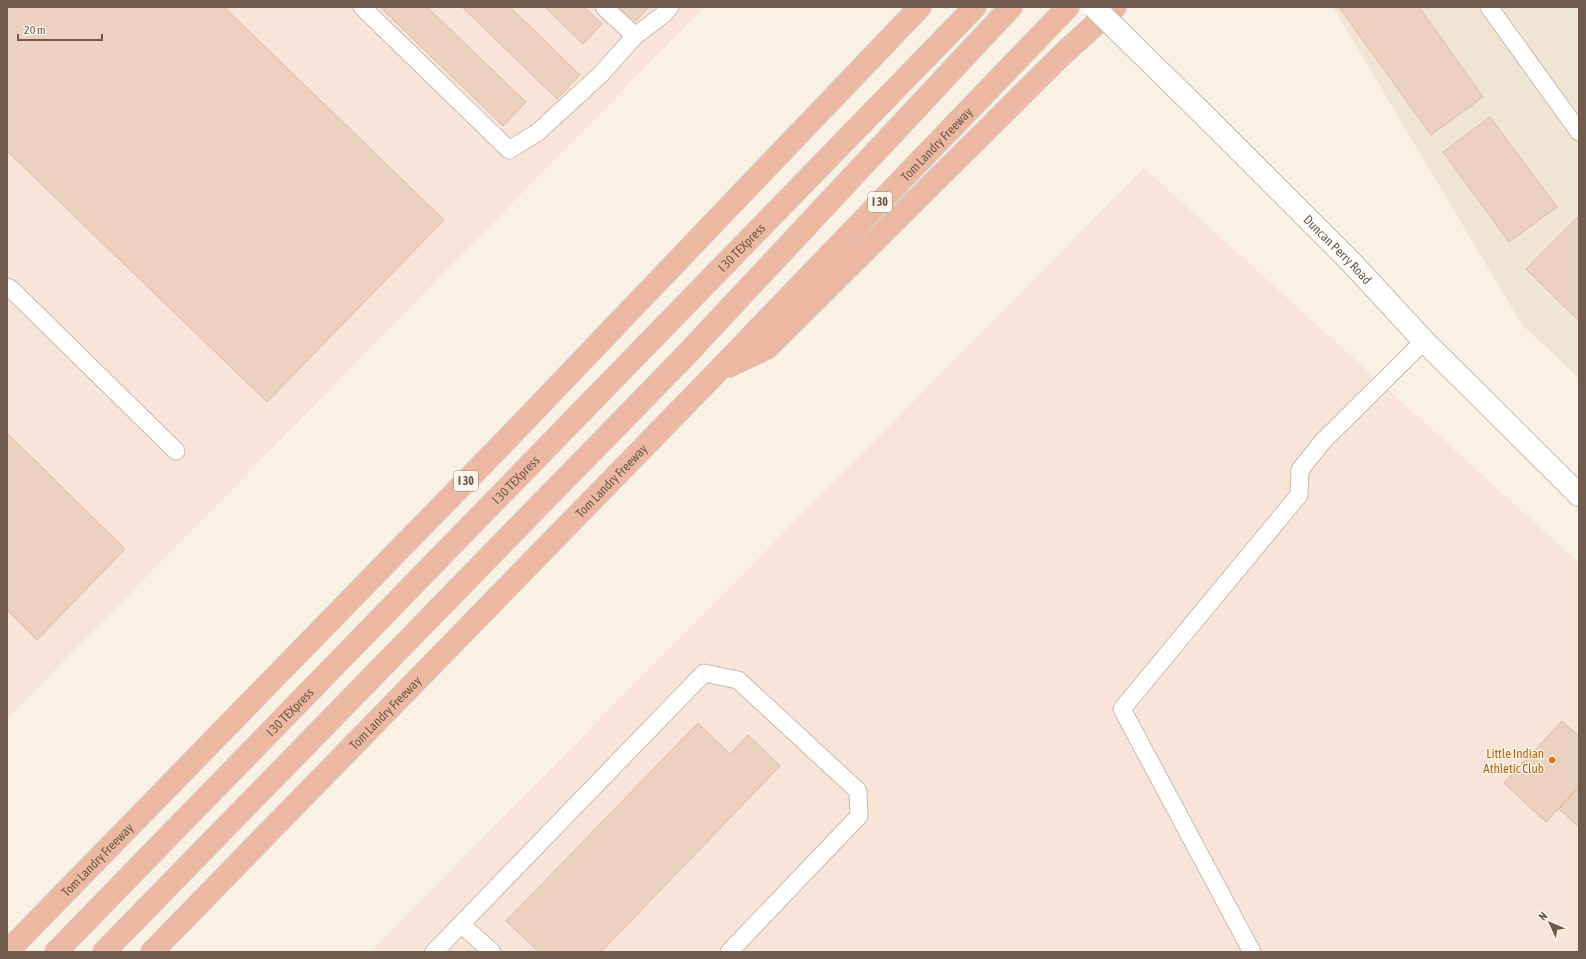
<svg xmlns="http://www.w3.org/2000/svg" width="1586" height="959" font-family="'Asap Condensed',sans-serif">
  <style>
    .residential { fill: #f0e4d3 }
    .commercial { fill: #f9e4d9 }
    .building { fill: #ecd2be; stroke: #ddbaa1 }
    .lines { fill: none; stroke-linecap: round; stroke-linejoin: round }
    .service-casing { stroke: #c9baac; stroke-width: 19 }
    .tertiary-casing { stroke: #c9baac; stroke-width: 24 }
    .motorway-casing { stroke: #d7d1cd; stroke-width: 24 }
    .service { stroke: #fff; stroke-width: 17 }
    .tertiary { stroke: #fff; stroke-width: 22 }
    .motorway { stroke: #edb8a1; stroke-width: 22 }
    .tertiary-bridge-casing { stroke: #c9baac; stroke-width: 24; stroke-linecap: butt }
    .tertiary-bridge { stroke: #fff; stroke-width: 22 }
    .food-dot { fill: #e8710a; stroke: #fdf6ea; stroke-width: 1.5 }
    .labels { text-anchor: middle; stroke-width: 3; stroke-linejoin: round; paint-order: stroke }
    .shield { fill: #fdf6ea; stroke: #9a897b; stroke-width: 1 }
    .shield-label { font-size: 12px; font-weight: bold; fill: #6f5a4c }
    .street-label { font-size: 13px; fill: #6f5a4c; stroke: #fdf6ea }
    .food-label { font-size: 13px; fill: #c56008; stroke: #fdf6ea; text-anchor: end }
  </style>
  <rect width="100%" height="100%" fill="#f9f2e4"/>
  <path class="residential" d="M1333,7H1579V378L1522,325Z"/>
  <path class="commercial" d="M7,7H704L7,719Z
    M1144,168L1579,563V952H370Z"/>
  <path class="building" d="M7,7H224L444,220L267,402L7,151Z
    M380,7H427L526,102L503,126Z
    M462,7H510L580,75L557,99Z
    M545,7H584L602,24L583,44Z
    M618,7H646L648,8L634,23Z
    M1339,7H1419L1483,97L1431,135Z
    M1490,117L1557,207L1509,242L1443,152Z
    M1579,216V321L1526,269Z
    M7,433L125,549L37,640L7,610Z
    M1562,721L1579,736V787L1546,822L1504,783Z
    M698,723L730,754L748,735L780,766L601,952H539L506,921Z
    M1579,787V827L1559,809Z"/>
  <g class="lines">
    <g class="service-casing">
      <path id="service" d="M362,7L509,150L538,132L600,75L635,36L604,7
        M1489,7L1579,132
        M635,36L664,14L670,7
        M7,287L11,289L176,451
        M461,924L492,952
        M434,952L704,673L738,680L858,791L859,816L729,952
        M1252,952L1122,709L1299,495L1300,470L1323,441L1424,341"/>
    </g>
    <g class="tertiary-casing">
      <g id="tertiary">
        <path id="s1" d="M1208,119L1352,263L1424,341L1579,495"/>
      </g>
    </g>
    <g class="motorway-casing">
      <g id="motorway">
        <path d="M729,366L767,348L1066,51L1115,7"/>
        <path id="s2" d="M7,952L509,437L920,7"/>
        <path id="s3" d="M56,952L975,7"/>
        <path d="M104,952L685,356L1011,7"/>
        <path id="s4" d="M152,952L717,372L1068,7"/>
      </g>
    </g>
    <use href="#service" class="service"/>
    <use href="#tertiary" class="tertiary"/>
    <use href="#motorway" class="motorway"/>
    <g class="tertiary-bridge-casing">
      <path id="tertiary-bridge" d="M1094,7L1208,119"/>
    </g>
    <use href="#tertiary-bridge" class="tertiary-bridge"/>
  </g>
  <circle class="food-dot" cx="1552" cy="760" r="4"/>
  <g class="labels">
    <g class="shield">
      <rect x="868" y="192" width="24" height="20" rx="3"/>
      <rect x="454" y="471" width="24" height="20" rx="3"/>
    </g>
    <g class="shield-label">
      <text x="880" y="206">I 30</text>
      <text x="466" y="485">I 30</text>
    </g>
    <g class="street-label">
      <text dy="5" stroke="none"><textPath href="#s4" startOffset="1126">Tom Landry Freeway</textPath></text>
      <text dy="5" stroke="none"><textPath href="#s3" startOffset="983">I 30 TEXpress</textPath></text>
      <text dy="5" stroke="none"><textPath href="#s1" startOffset="184">Duncan Perry Road</textPath></text>
      <text dy="5" stroke="none"><textPath href="#s3" startOffset="659">I 30 TEXpress</textPath></text>
      <text dy="5" stroke="none"><textPath href="#s4" startOffset="658">Tom Landry Freeway</textPath></text>
      <text dy="5" stroke="none"><textPath href="#s3" startOffset="335">I 30 TEXpress</textPath></text>
      <text dy="5" stroke="none"><textPath href="#s4" startOffset="334">Tom Landry Freeway</textPath></text>
      <text dy="5" stroke="none"><textPath href="#s2" startOffset="129">Tom Landry Freeway</textPath></text>
    </g>
    <g class="food-label">
      <text x="1544" y="758">Little Indian<tspan x="1544" dy="15">Athletic Club</tspan></text>
    </g>
  </g>
  <rect width="1586" height="959" fill="none" stroke="#6f5a4c" stroke-width="16"/>
  <g transform="translate(1550 923) rotate(314)" stroke="#fdf6ea" stroke-width="3" paint-order="stroke">
  <path d="M0-3L7 15L0 10L-7 15Z" fill="#6f5a4c"/>
  <text y="-6" font-size="11" font-weight="bold" text-anchor="middle" fill="#6f5a4c">N</text>
  </g>
  <path d="M18 34v6h84v-6" fill="none" stroke="#6f5a4c" stroke-width="2"/>
  <text x="24" y="34" font-size="12" fill="#6f5a4c" stroke="#fdf6ea" stroke-width="3" paint-order="stroke">20 m</text>
</svg>
